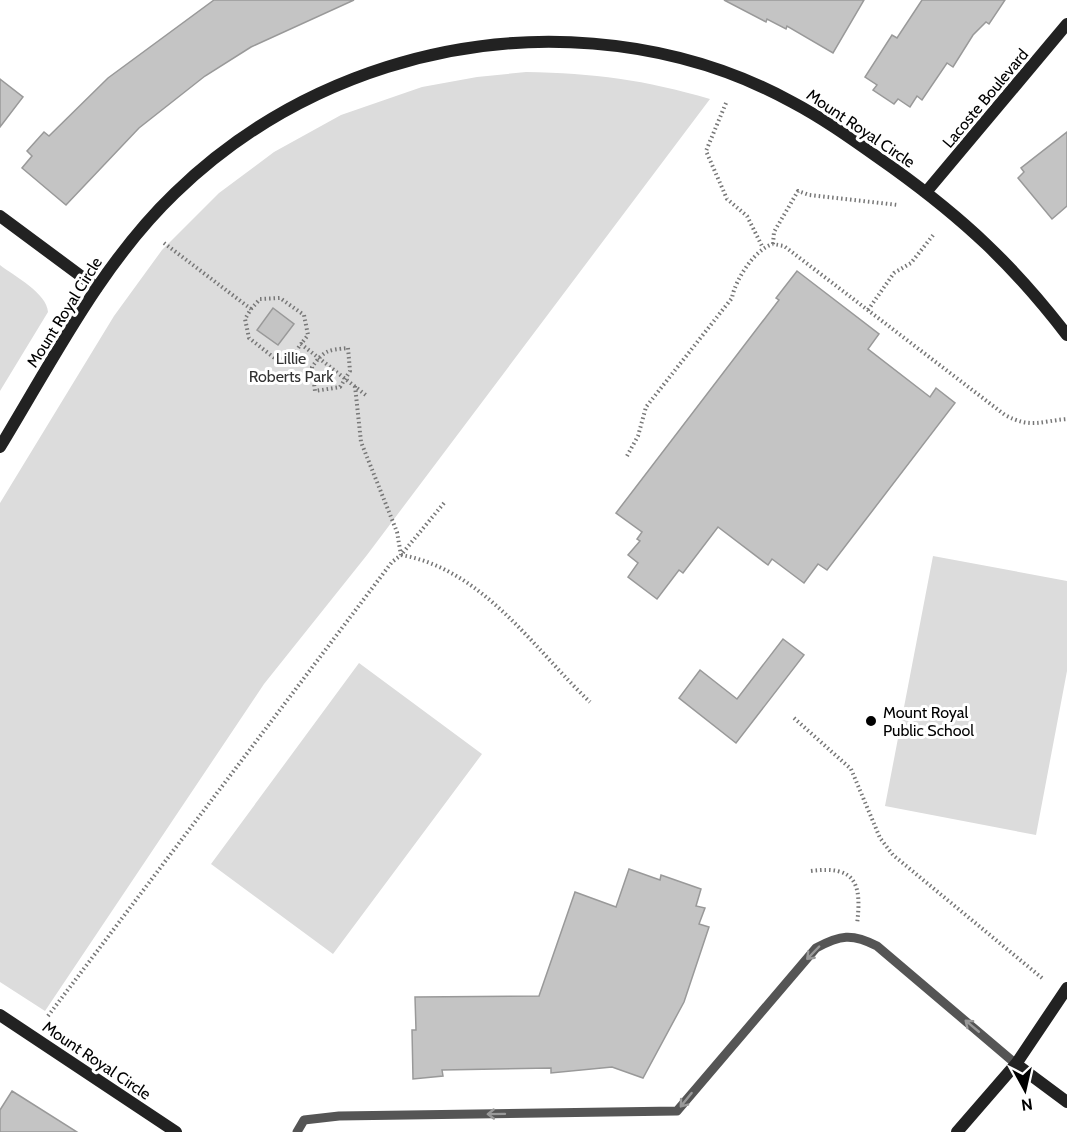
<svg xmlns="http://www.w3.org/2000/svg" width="1067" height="1132" font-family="Cabin,sans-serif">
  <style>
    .green { fill: #dcdcdc }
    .building { fill: #c4c4c4; stroke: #999; stroke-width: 1.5 }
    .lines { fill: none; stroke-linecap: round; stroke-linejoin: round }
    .path { stroke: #777; stroke-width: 4; stroke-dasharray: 1.5 3; stroke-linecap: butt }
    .lane { stroke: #555; stroke-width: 9 }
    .secondary { stroke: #222; stroke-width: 12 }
    .oneway { stroke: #999 }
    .poi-dot { fill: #000; stroke: #fff; stroke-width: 2 }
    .labels { text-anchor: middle; stroke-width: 6; stroke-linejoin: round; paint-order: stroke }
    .street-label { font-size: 16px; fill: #000; stroke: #fff }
    .park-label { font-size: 16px; fill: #333; stroke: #fff }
    .poi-label { font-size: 16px; fill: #000; stroke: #fff; text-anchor: start }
  </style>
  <rect width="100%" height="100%" fill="#fff"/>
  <path class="green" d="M526,72C594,73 645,80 710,99L367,555L264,684L45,1011L0,982V503L114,316L162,250L219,193L274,152L341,115L422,87L477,77Z
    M0,265C14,276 47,293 48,312L0,391Z
    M933,556L1067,581V671L1036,835L885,806Z
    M359,663L482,754L333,954L211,864Z"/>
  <path class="building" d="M214,0H354L251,47L205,76L139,128L66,205L22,168L32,156L27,151L44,132L49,136L108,78Z
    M724,0H864L833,53L787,26L786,29L767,19L766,22Z
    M922,0H1005L989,24L986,22L973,35L953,67L947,63L922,100L917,96L910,107L898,99L894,104L873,90L877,85L865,77L892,35L897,38Z
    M0,79L23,97L0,127Z
    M1067,132V206L1052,219L1018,178L1024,172L1021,168Z
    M797,271L879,334L868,349L930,397L936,388L955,403L827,570L818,564L804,583L772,559L768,565L718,527L683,573L679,570L657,599L628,577L638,563L628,555L640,541L637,539L642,532L616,513L779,300L776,298Z
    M273,308L294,324L278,345L257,330Z
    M783,639L804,655L736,743L679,698L700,670L737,699Z
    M629,869L660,880L661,875L701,889L696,906L705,908L699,924L709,927L684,1002L643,1078L612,1067L551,1073V1068L442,1070L443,1076L413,1079L412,1030H416L415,997L539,996L575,892L616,907Z
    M12,1091L77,1132H0V1110Z"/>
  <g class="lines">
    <path class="path" d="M726,103L706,151L727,199L747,216L763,248
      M164,243L251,309L245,319L249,338L277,360L291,358L301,344L367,396
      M773,244L774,232L798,191L809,195L898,205
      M251,309L260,299L280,298L304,315L308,335L301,344
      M868,310L894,273L911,263L934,234
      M348,348L350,371L340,387L315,391L312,367C324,350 328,350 348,348Z
      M627,456L638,436L646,407L732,298C735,280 755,249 773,244L784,246L1005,415C1031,429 1041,421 1067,419
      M444,503L401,555C483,569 534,649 590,702
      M794,718L851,769L880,838L893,855L1042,978
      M811,871C856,865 862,884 857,924
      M48,1016L392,562L401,555L397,532L361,442L355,386"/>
    <path class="lane" d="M297,1132L304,1120L339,1116L677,1111L816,948C840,935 852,933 877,946L1016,1064"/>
    <path class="secondary" d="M927,191L1067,24
      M0,216L97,288
      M0,447C53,360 101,264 175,193C235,135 308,92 387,67C519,25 670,35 792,102C828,121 860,145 893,168C965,220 1013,265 1067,335
      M0,1015L176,1132
      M1016,1064L1067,1102
      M957,1132L1016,1064L1067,988"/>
  </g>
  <defs><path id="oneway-shaft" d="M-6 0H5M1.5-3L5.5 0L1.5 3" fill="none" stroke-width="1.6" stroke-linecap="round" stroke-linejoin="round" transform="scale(1.5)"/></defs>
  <g class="oneway">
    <use href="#oneway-shaft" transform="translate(813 953) rotate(134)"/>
    <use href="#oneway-shaft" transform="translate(972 1026) rotate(-140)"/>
    <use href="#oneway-shaft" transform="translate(686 1100) rotate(129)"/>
    <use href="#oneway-shaft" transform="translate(496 1114) rotate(179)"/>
  </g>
  <circle class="poi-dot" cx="871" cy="721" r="6"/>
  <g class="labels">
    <g class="street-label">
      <text transform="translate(985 98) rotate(-50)" y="6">Lacoste Boulevard</text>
      <text transform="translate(861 128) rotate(34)" y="6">Mount Royal Circle</text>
      <text transform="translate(64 312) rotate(-58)" y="6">Mount Royal Circle</text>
      <text transform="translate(97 1060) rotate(34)" y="6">Mount Royal Circle</text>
    </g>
    <g class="park-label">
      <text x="291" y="364">Lillie<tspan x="291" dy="18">Roberts Park</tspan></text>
    </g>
    <g class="poi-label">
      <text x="883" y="718">Mount Royal<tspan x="883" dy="18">Public School</tspan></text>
    </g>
  </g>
  <g transform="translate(1025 1090) rotate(172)" stroke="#ffffff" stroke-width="4.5" paint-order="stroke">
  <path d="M0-4.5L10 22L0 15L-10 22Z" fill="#000000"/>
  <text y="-9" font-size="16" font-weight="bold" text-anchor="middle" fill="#000000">N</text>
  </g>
</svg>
